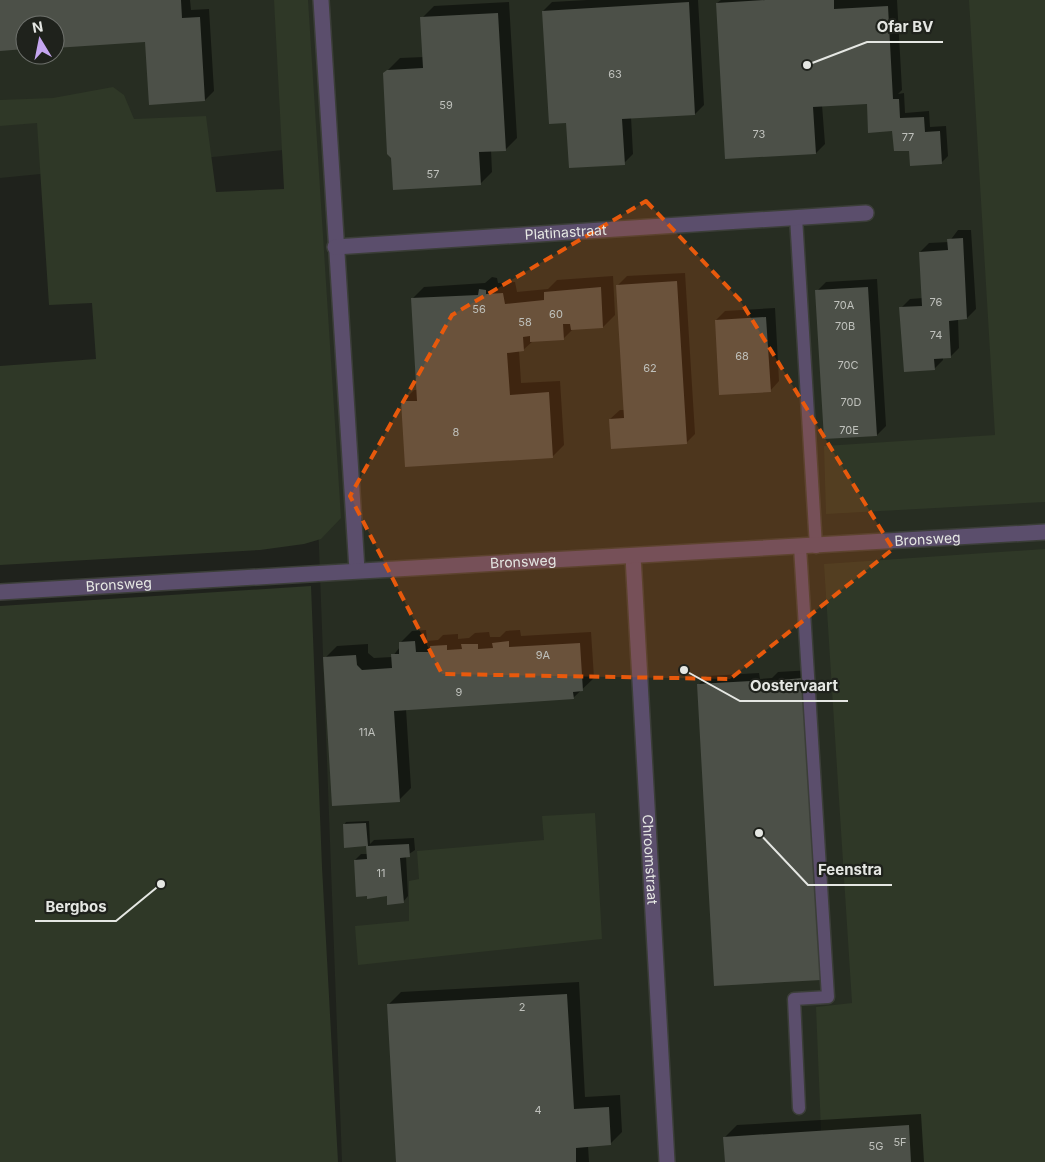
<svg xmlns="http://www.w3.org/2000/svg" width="1045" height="1162" font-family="Inter,sans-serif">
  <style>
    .built { fill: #272d22; fill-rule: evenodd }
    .green { fill: #2f3827 }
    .shadow { fill: #0007 }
    .building { fill: #4c5048 }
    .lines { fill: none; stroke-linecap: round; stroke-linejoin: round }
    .lane-casing { stroke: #3b3e38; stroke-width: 15 }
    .street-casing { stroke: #3b3e38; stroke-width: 18 }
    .lane { stroke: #5b4e6c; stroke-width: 12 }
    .street { stroke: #5b4e6c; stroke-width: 15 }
    .marked { fill: #e8590c; fill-opacity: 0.2; stroke: #e8590c; stroke-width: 4; stroke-dasharray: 10 6; stroke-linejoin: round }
    .labels { text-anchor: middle; stroke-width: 4.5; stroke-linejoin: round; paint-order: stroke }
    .number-label { font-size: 11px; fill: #bfc1bc }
    .street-label { font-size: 14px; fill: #e5e7e3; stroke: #1f221c }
    .leader { fill: none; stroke: #e5e7e3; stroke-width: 2 }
    .callout-dot { fill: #e5e7e3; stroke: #1f221c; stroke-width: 2 }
    .callout-label { font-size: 15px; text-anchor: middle; font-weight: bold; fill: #e5e7e3; stroke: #1f221c; stroke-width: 4.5; stroke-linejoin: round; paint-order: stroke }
  </style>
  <rect width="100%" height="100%" fill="#1f221c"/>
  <path class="built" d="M0,0H1045V1162H342L304,148L0,178ZM25,25H55V55H25Z"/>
  <path class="green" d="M274,0H308L341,518L321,539L304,544L260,550L0,565V366L96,359L92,303L49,305L37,123L0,126V100L53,98L113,87L124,95L134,119L206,116L216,192L284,189Z
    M969,0H1045V502L826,514L824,446L995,435Z
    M1045,549V1162H900L821,1131L816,1007L852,1003L824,564Z
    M311,586L322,867L338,1162H0V606Z
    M595,813L602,939L358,965L355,926L409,921V881L419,879L417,851L544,840L542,816Z"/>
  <path class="shadow" d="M0,0H190L191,10L209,9L214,91L205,100L146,41L55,46V25H25V48L0,50Z
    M587,0H698L704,105L695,114L631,117L633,154L624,163L567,122L543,11L552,2Z
    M721,0H897L902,90L898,94L904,93L905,113L929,111L930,127L946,126L948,156L942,162L910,150L868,101L822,105L825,144L816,153L717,3Z
    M509,2L517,138L505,150H491L492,172L480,184L384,74L400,58L424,57L422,18L434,6Z
    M958,230H971L976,309L967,318L958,319L959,348L950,357H943V360L934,369L901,308L910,299L923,298L920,252L929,243L949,242Z
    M685,273L695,434L686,443L610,419L620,410H625L618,285L627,276Z
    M613,276L615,315L603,327L574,328L563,339L533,341L523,350L519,351L521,383L560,381L564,445L552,457L402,402L414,390H418L412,299L424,287L485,283L492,277L497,278L498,283L515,282L517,292L548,289L557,280Z
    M877,279L886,426L877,435L817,291L826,282Z
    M775,308L779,381L770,391L716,320L725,311Z
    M426,630L427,641L438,640L443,635L458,634V639L469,638L475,633L489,632L490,637H500L506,631L520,630L521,636L591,632L594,678L573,698L406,709L411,788L399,800L325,658L337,646L368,644V653L374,658L392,657L400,647V643L412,631Z
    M812,670L830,969L698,685L707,676L759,673L760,679L772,678L778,672Z
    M369,821L370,844L374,840L414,838L415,850L406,856L408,896L403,902L355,860L361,854H368V845L344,825L346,822Z
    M579,982L585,1097L620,1095L622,1132L610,1144L588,1146L589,1162H397L389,1004L401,992Z
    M921,1114L924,1162H726L725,1137L737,1125Z"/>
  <path class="building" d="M0,0H181L182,18L200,17L205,101L149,105L145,42L55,48V25H25V49L0,51Z
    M766,0H834V9L888,6L893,99H899L900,118L924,117L925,132L940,131L942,164L910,166L909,151H894L892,131L868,133L867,104L813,107L816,154L725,159L716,3Z
    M689,2L695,115L622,119L625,165L569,168L566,123L549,124L542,11Z
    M498,13L506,151L479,152L481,185L393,190L391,158L387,154L383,73L387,70L423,68L420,17Z
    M963,238L967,319L949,321L951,358L934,359L935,370L904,372L899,307L922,306L919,252L948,250L947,239Z
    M677,281L687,444L611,449L609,419L624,418L616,285Z
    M601,287L603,328L571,330L570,324H563L564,340L530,342V336L523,337L524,351L507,353L510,395L549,392L553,458L405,467L401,401H417L411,298L478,295L479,289L486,290V294L503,293L505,304L544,300V292Z
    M868,287L877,436L824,439L815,290Z
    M766,317L771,392L719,395L715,320Z
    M415,641L416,652H431L430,646L447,645V650L462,649L461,644H478V649L493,648L492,643L509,641V647L580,643L583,691L573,692L574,699L394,711L400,802L332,806L323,657L356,655L357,665L362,670L392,668L391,654H399V642Z
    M803,678L821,980L714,986L697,684L751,681V687L768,686V681Z
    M366,823L368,846L409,844L410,857L400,858L404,903L387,905V896L367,899V896L356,897L354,860L367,859L366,846L344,848L343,824Z
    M567,994L574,1109L609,1107L611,1145L576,1148V1162H396L387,1004Z
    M909,1125L911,1162H725L723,1137Z"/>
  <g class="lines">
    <g class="lane-casing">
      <path id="lane" d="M796,217L816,547
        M799,1108L794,999L828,997L800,547"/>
    </g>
    <g class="street-casing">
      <g id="street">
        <path d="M321,0L357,570"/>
        <path id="s1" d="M335,247L866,213"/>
        <path id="s2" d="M633,556L667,1162"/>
        <path id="s3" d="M0,592C348,569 697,554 1045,532"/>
      </g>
    </g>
    <use href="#lane" class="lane"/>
    <use href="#street" class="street"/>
  </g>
  <path class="marked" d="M646,201L740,300L893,549L730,679L442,674L350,496L452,315Z"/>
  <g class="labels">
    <g class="number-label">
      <text x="615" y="78">63</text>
      <text x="446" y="109">59</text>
      <text x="759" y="138">73</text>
      <text x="908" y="141">77</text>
      <text x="433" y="178">57</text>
      <text x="936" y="306">76</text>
      <text x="844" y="309">70A</text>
      <text x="479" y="313">56</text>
      <text x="556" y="318">60</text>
      <text x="525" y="326">58</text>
      <text x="845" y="330">70B</text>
      <text x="936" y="339">74</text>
      <text x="742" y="360">68</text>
      <text x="848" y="369">70C</text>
      <text x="650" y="372">62</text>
      <text x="851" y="406">70D</text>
      <text x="849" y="434">70E</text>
      <text x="456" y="436">8</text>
      <text x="543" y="659">9A</text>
      <text x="459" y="696">9</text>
      <text x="367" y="736">11A</text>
      <text x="381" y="877">11</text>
      <text x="522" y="1011">2</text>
      <text x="538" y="1114">4</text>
      <text x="900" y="1146">5F</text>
      <text x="876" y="1150">5G</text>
    </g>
    <g class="street-label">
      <text dy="5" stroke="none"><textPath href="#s1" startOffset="231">Platinastraat</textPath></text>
      <text dy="5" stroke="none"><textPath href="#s3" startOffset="929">Bronsweg</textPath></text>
      <text dy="5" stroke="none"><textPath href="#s3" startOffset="524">Bronsweg</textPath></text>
      <text dy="5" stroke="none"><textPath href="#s3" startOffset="119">Bronsweg</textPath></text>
      <text dy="5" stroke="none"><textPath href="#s2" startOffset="304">Chroomstraat</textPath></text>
    </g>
  </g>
  <path class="leader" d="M807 65L867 42H943M684 670L740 701H848M759 833L808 885H892M161 884L116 921H35"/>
  <g class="callout-dot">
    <circle cx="807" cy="65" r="5"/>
    <circle cx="684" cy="670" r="5"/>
    <circle cx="759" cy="833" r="5"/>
    <circle cx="161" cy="884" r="5"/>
  </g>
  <g class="callout-label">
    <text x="905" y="32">Ofar BV</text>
    <text x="794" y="691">Oostervaart</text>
    <text x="850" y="875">Feenstra</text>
    <text x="76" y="912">Bergbos</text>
  </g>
  <g transform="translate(40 40) rotate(350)"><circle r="24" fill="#1f221c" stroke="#6e716c"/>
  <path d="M0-4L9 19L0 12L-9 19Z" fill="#c5a6f0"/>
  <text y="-8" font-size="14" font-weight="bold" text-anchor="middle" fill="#e5e7e3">N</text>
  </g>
</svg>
